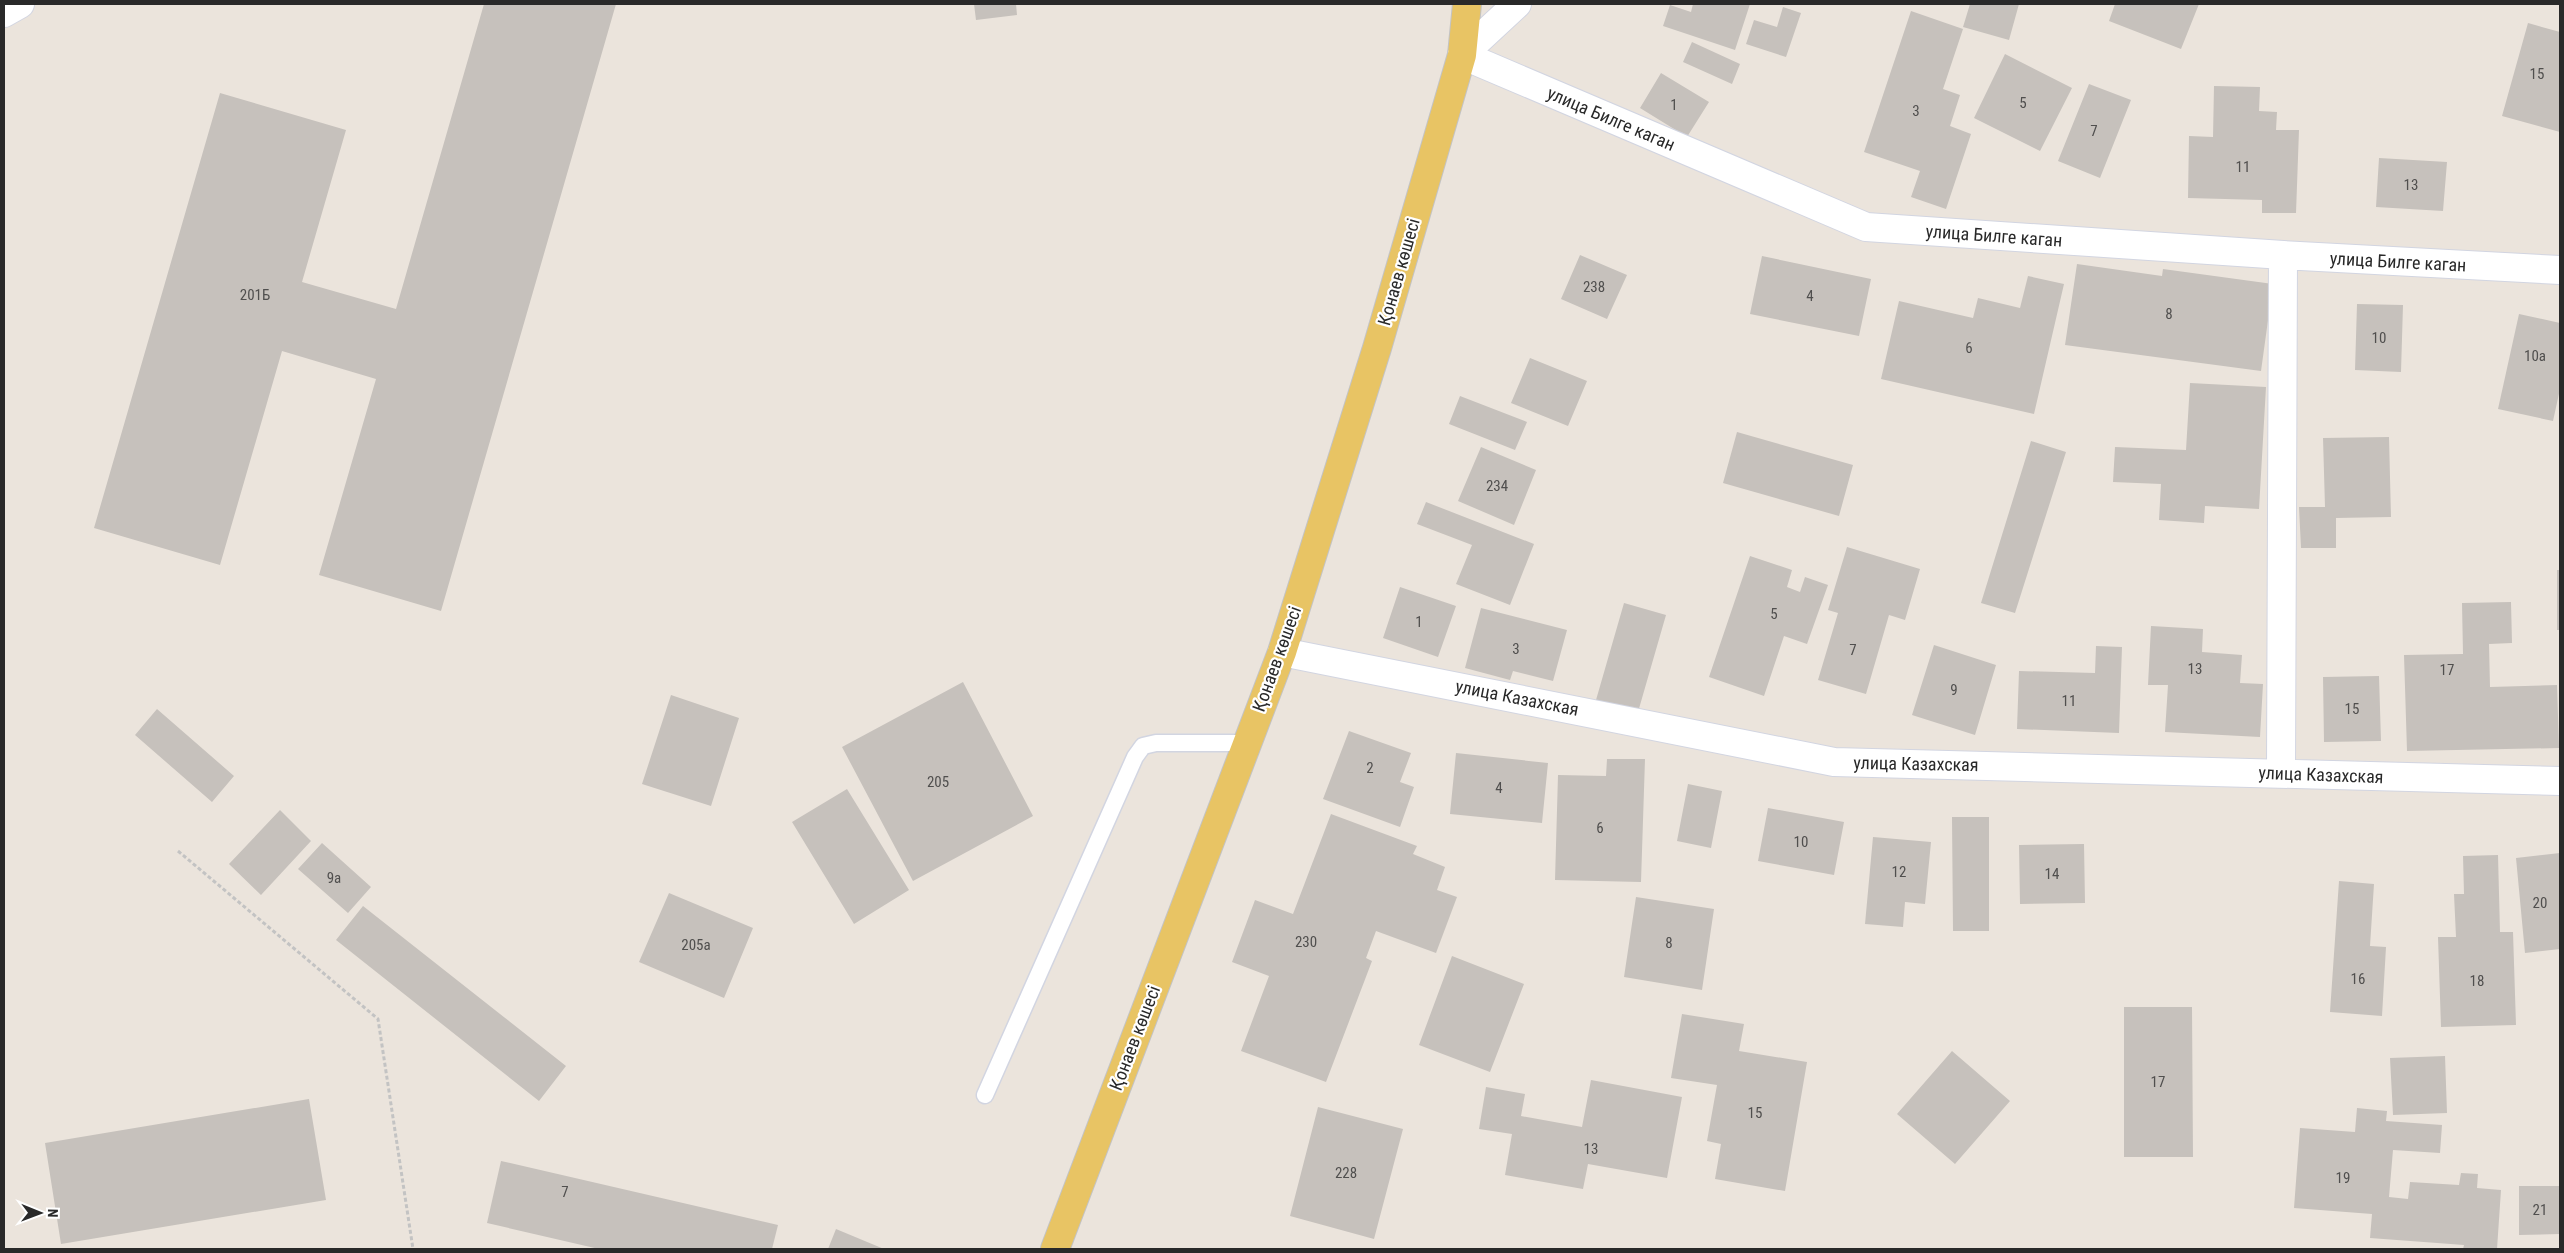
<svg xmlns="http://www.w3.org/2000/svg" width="2564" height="1253" font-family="'Roboto Condensed',sans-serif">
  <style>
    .building { fill: #c6c1bc }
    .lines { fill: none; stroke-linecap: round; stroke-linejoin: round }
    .service-casing { stroke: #d2d5e1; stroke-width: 19 }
    .minor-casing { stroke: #d2d5e1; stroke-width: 30 }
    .tertiary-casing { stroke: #d2d5e1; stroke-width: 30 }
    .primary-casing { stroke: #c3c3c3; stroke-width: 30 }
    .path { stroke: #c3c3c3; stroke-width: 3; stroke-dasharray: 4 2.5; stroke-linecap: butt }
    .service { stroke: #fff; stroke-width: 16 }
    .minor { stroke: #fff; stroke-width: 28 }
    .tertiary { stroke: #fff; stroke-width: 28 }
    .primary { stroke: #e8c464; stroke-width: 28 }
    .labels { text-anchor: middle; stroke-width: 4.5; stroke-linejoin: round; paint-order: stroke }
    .number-label { font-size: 15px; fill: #504f4e }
    .street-label { font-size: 18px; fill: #292929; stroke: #fff }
  </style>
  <rect width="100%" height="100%" fill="#ebe4dc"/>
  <path class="building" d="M484,4H616L441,611L319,575L376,379L282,351L220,565L94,528L220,93L346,130L302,282L396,309Z
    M974,4H1016L1017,15L976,20Z
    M1693,4H1750L1735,50L1663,26L1670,5L1691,12Z
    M1970,4H2019L2009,40L1963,27Z
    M2115,4H2199L2181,49L2109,21Z
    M1783,7L1801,13L1786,57L1746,44L1754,20L1777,27Z
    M1911,11L1963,29L1943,89L1960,95L1950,126L1971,134L1946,209L1911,197L1920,171L1864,152Z
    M2528,23L2560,32V132L2502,116Z
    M1692,42L1740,64L1732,84L1683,62Z
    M2005,54L2072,88L2040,151L1974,118Z
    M1661,73L1709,102L1687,137L1640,108Z
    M2089,84L2131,100L2100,178L2058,161Z
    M2214,86L2260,87L2259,111L2277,112L2276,130H2299L2296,213H2262V200L2188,198L2189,136L2213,137Z
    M2379,158L2447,162L2443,211L2376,207Z
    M1580,255L1627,275L1607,319L1561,299Z
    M1762,256L1871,279L1859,336L1750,314Z
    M2077,264L2162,276L2163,269L2273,284L2261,371L2065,345Z
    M2028,276L2064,284L2034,414L1881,379L1899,301L1973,318L1978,298L2020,308Z
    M2357,304L2403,305L2401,372L2355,370Z
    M2519,314L2560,323V389L2553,421L2498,409Z
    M1530,358L1587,381L1568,426L1511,403Z
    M2190,383L2266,387L2259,509L2205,506L2204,523L2159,520L2161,484L2113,482L2115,447L2186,450Z
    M1460,396L1527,422L1515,450L1449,424Z
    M1737,432L1853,465L1839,516L1723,483Z
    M2389,437L2391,517L2336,518V548H2301L2299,507H2325L2323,438Z
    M2031,441L2066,452L2015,613L1981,603Z
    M1481,447L1536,470L1514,525L1458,501Z
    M1426,502L1534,544L1510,605L1456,584L1472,545L1417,524Z
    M1847,547L1920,569L1905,620L1889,615L1866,694L1818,680L1838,613L1828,610Z
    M1750,556L1792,570L1787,587L1800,592L1805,577L1828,585L1807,644L1784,636L1764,696L1709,677Z
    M2557,570H2560V630H2557Z
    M1400,587L1456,606L1438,657L1383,638Z
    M2511,602L2512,643L2489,644L2490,687L2557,685L2559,748L2407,751L2404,655L2463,654L2462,603Z
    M1624,603L1666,615L1638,712L1596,700Z
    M1481,608L1567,630L1553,681L1513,671L1510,680L1465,668Z
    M2151,626L2203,629L2202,652L2242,655L2240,683L2263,684L2260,737L2165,732L2168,685H2148Z
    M1934,645L1996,665L1975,735L1912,715Z
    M2096,646L2122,647L2119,733L2017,729L2019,671L2095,673Z
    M2379,676L2381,741L2324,742L2323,677Z
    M963,682L1033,816L913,881L842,747Z
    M671,695L739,718L711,806L642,784Z
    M157,709L234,776L212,802L135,735Z
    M1349,731L1411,753L1400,782L1414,787L1400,827L1323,799Z
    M1456,753L1548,763L1542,823L1450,814Z
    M1607,759H1645L1641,882L1555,880L1558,775L1606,776Z
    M1688,784L1722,791L1711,848L1677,841Z
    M847,789L909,890L854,924L792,822Z
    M1768,808L1844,822L1834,875L1758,861Z
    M280,810L311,841L261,895L229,864Z
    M1331,814L1417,846L1413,854L1445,867L1437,890L1457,897L1436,953L1376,931L1366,958L1372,961L1326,1082L1241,1051L1269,976L1232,962L1255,900L1293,914Z
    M1952,817H1989V931H1953Z
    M1873,837L1931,842L1925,904L1905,902L1903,927L1865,924Z
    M322,843L371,887L348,913L298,869Z
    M2084,844L2085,903L2020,904L2019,845Z
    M2560,853V949L2525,953L2516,858Z
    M2498,855L2500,932H2513L2516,1025L2441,1027L2438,937H2456L2454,894H2464L2463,856Z
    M2339,881L2374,884L2370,946L2386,947L2382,1016L2330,1012Z
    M669,893L753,928L724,998L639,962Z
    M1636,897L1714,909L1702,990L1624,977Z
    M363,906L566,1066L539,1101L336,940Z
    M1452,956L1524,984L1490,1072L1419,1045Z
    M2124,1007H2192L2193,1157H2124Z
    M1682,1014L1744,1024L1739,1051L1807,1062L1785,1191L1715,1179L1721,1144L1707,1141L1717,1085L1671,1078Z
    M1952,1051L2010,1101L1955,1164L1897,1114Z
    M2445,1056L2447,1113L2393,1115L2390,1058Z
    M1591,1080L1682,1097L1667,1178L1588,1164L1583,1189L1505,1175L1512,1134L1479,1129L1486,1087L1525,1094L1521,1116L1582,1127Z
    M309,1099L326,1200L61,1244L45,1143Z
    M1318,1107L1403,1129L1374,1239L1290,1216Z
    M2357,1108L2387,1111L2386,1121L2442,1125L2440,1153L2393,1150L2389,1197L2408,1199L2410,1182L2459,1185L2461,1173L2478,1174L2477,1188L2501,1190L2497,1249H2463L2464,1245L2370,1238L2372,1214L2294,1208L2300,1128L2355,1132Z
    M501,1161L778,1225L772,1249H599L487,1223Z
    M2519,1186H2560V1234L2519,1235Z
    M836,1229L884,1249H828Z"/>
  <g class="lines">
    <g class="service-casing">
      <path id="service" d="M985,1095L1135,757L1143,746L1156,743H1246"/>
    </g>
    <g class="minor-casing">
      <path id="minor" d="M4,13L20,4
        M1462,55L1866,227L2283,255L2560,270
        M1282,652L1834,762L2560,781
        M2281,773L2283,255"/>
    </g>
    <g class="tertiary-casing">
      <path id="tertiary" d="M1462,55L1517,4"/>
    </g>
    <g class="primary-casing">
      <path id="primary" d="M1055,1249L1282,652L1377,348L1462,55L1467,4"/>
    </g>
    <path class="path" d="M178,851L378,1019L413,1249"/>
    <use href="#service" class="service"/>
    <use href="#minor" class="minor"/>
    <use href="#tertiary" class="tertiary"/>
    <use href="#primary" class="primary"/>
  </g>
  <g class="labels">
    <g class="number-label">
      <text x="2537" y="79">15</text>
      <text x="2023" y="108">5</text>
      <text x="1674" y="110">1</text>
      <text x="1916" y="116">3</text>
      <text x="2094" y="136">7</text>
      <text x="2243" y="172">11</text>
      <text x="2411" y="190">13</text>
      <text x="1594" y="292">238</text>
      <text x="255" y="300">201Б</text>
      <text x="1810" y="301">4</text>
      <text x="2169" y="319">8</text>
      <text x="2379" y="343">10</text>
      <text x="1969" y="353">6</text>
      <text x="2535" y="361">10а</text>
      <text x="1497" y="491">234</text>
      <text x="1774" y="619">5</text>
      <text x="1419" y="627">1</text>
      <text x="1516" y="654">3</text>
      <text x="1853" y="655">7</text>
      <text x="2195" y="674">13</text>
      <text x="2447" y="675">17</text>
      <text x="1954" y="695">9</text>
      <text x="2069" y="706">11</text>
      <text x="2352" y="714">15</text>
      <text x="1370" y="773">2</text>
      <text x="938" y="787">205</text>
      <text x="1499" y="793">4</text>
      <text x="1600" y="833">6</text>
      <text x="1801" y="847">10</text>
      <text x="1899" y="877">12</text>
      <text x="2052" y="879">14</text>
      <text x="334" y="883">9а</text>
      <text x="2540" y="908">20</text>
      <text x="1306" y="947">230</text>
      <text x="1669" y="948">8</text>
      <text x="696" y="950">205а</text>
      <text x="2358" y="984">16</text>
      <text x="2477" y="986">18</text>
      <text x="2158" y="1087">17</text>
      <text x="1755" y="1118">15</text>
      <text x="1591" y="1154">13</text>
      <text x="1346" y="1178">228</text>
      <text x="2343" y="1183">19</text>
      <text x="565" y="1197">7</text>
      <text x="2540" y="1215">21</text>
    </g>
    <g class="street-label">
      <text transform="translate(1611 119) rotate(23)" y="6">улица Билге каган</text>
      <text transform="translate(1994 236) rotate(4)" y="6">улица Билге каган</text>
      <text transform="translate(2398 262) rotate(3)" y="6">улица Билге каган</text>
      <text transform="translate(1399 272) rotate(-74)" y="6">Қонаев көшесі</text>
      <text transform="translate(1277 659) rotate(-70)" y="6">Қонаев көшесі</text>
      <text transform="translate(1517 698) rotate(11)" y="6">улица Казахская</text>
      <text transform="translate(1916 764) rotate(1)" y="6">улица Казахская</text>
      <text transform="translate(2321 775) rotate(2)" y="6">улица Казахская</text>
      <text transform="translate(1135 1038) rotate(-69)" y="6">Қонаев көшесі</text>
    </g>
  </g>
  <rect width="2564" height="1253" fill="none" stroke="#292929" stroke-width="10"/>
  <g transform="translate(40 1213) rotate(91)" stroke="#ffffff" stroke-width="4" paint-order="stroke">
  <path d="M0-4L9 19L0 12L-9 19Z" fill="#292929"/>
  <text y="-8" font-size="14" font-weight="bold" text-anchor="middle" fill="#292929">N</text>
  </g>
</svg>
